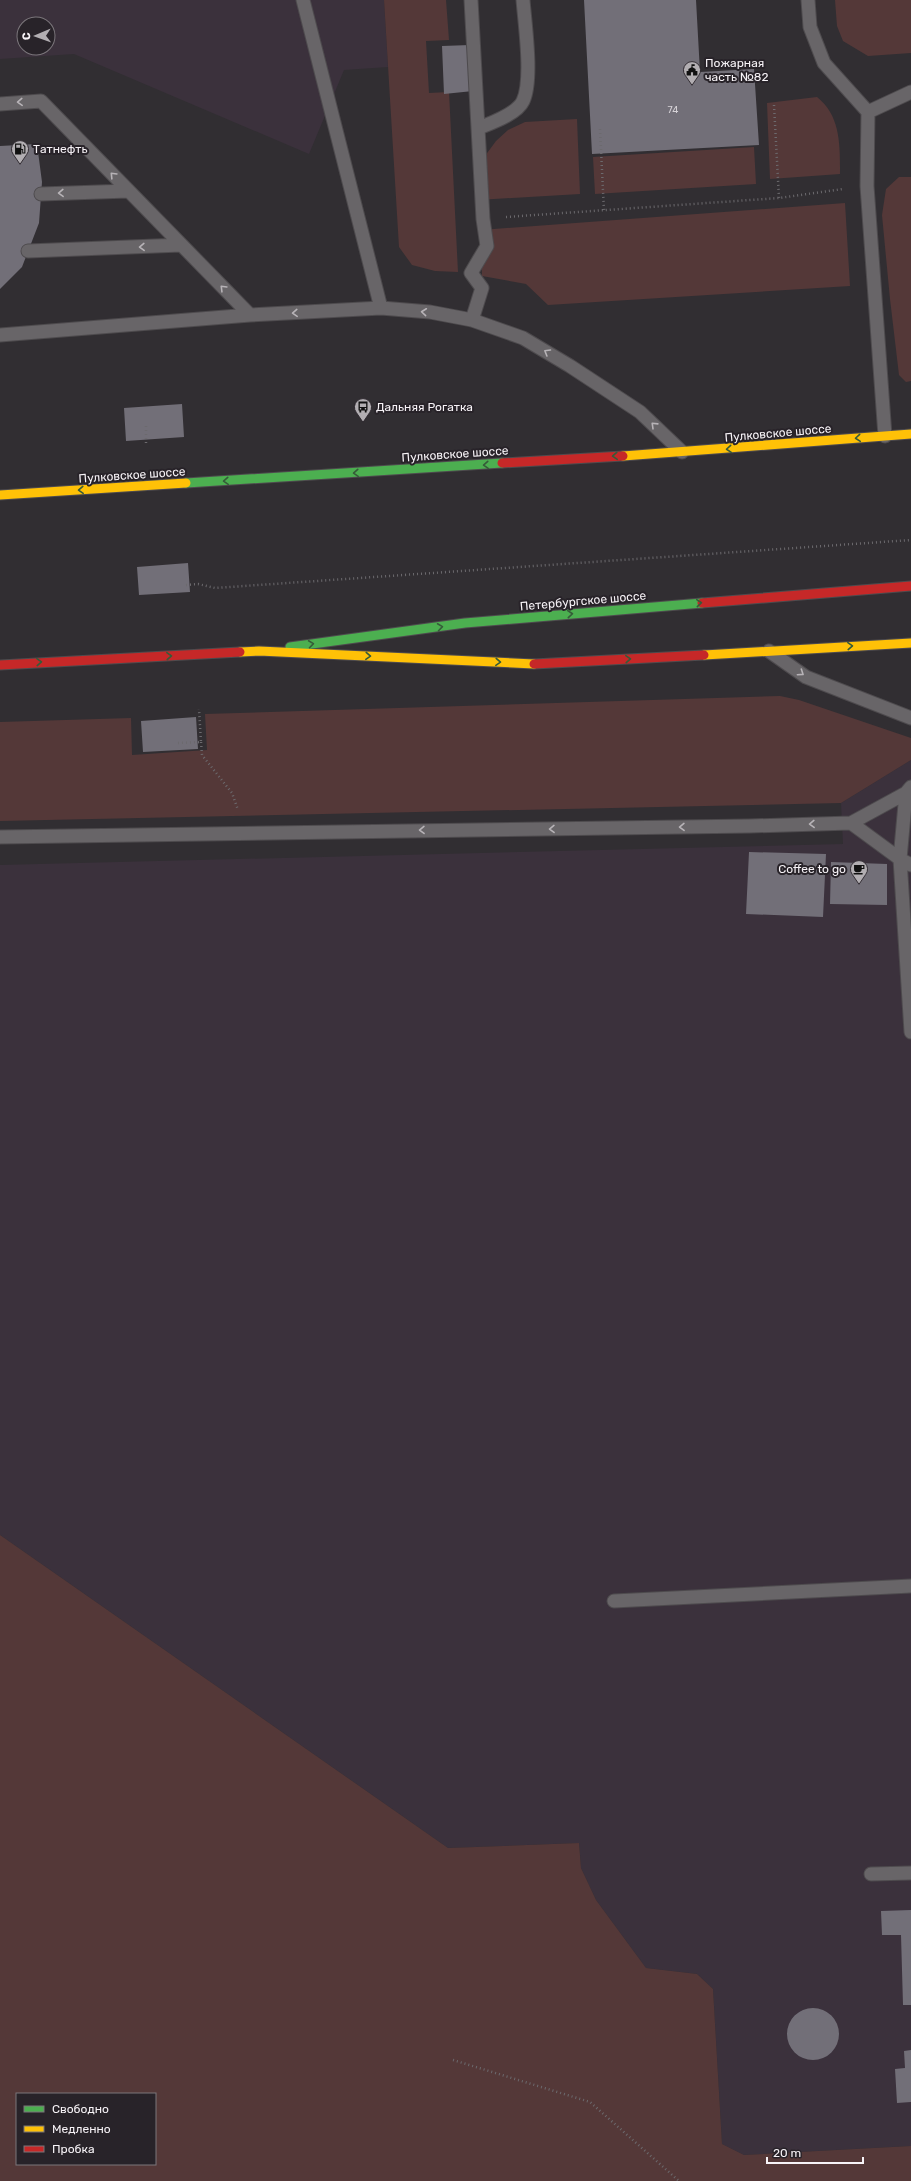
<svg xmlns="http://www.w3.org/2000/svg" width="911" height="2181" font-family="Rubik,sans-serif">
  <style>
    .built { fill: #3b313c; fill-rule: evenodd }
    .green { fill: #543838; fill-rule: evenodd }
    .building { fill: #726f78 }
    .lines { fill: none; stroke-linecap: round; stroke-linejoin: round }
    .lane-casing { stroke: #4e4b4e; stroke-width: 15 }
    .fast-casing { stroke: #4e4b4e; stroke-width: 11 }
    .slow-casing { stroke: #4e4b4e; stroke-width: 11 }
    .jam-casing { stroke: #4e4b4e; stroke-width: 11 }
    .path { stroke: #6c6a6e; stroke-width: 2.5; stroke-dasharray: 1 3; stroke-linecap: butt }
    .lane { stroke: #686568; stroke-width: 13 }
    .fast { stroke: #4caf50; stroke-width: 9 }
    .slow { stroke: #ffc107; stroke-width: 9 }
    .jam { stroke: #c62828; stroke-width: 9 }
    .oneway { stroke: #b7b3b7 }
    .oneway2 { stroke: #365b39 }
    .labels { text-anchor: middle; stroke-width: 4; stroke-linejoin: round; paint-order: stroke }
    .number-label { font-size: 10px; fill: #d6d2d7 }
    .poi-label { font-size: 12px; fill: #f7f3f7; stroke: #282329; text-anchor: start }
    .street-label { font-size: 12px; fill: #f7f3f7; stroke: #282329 }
  </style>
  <rect width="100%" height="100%" fill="#312e32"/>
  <path class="built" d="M0,0H384L388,67L344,70L309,154L74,54L0,59ZM24,24H48V48H24Z
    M911,760V2146L744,2155L722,2144L713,1989L697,1974L646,1968L596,1900L581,1868L579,1843L448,1848L0,1535V865L843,844L841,803Z"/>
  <path class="green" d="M384,0H446L449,40L426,41L429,93L449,92L458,272L435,271L412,265L399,247Z
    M835,0H911V53L868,56L843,41L837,26Z
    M817,97C841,116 840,146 840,174L770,179L767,103Z
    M577,119L580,194L478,200L482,160L496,141L508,130L525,122Z
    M754,147L756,184L595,194L593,157Z
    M899,177H911V381L906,382L899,375L890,299L882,215L886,189Z
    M845,203L850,286L548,305L526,284L482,276L481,230Z
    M780,696L799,700L911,738V760L841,803L0,821V722L131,718L132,755L207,750L205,714Z
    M0,1535L448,1848L579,1843L581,1868L596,1900L646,1968L697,1974L713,1989L722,2144L744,2155L911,2146V2181H0ZM17,2094H155V2164H17Z"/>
  <path class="building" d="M584,0H696L700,72L754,69L759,145L592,154Z
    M470,45L473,91L444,94L442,46Z
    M37,144L42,182L39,223L22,267L0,289V146Z
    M182,404L184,437L126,441L124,408Z
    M188,563L190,592L139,595L137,567Z
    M196,717L198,749L143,752L141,721Z
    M749,852L826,854L823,917L746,914Z
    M831,862L887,864V905L830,904Z
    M911,1910V2005H903L901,1935H882L881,1911Z
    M787 2034a26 26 0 1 1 52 0a26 26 0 1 1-52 0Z
    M911,2050V2102L897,2103L895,2069L905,2068L904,2051Z"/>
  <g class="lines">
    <g class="lane-casing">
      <path id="lane" d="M303,0L381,308
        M471,0L483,219L487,246L471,273L482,288L472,320
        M808,0L810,27L824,63L868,112L867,186L885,436
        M0,104L41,101L250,315
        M868,112L911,92
        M479,128C491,123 517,114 523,101C533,80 525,25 523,0
        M41,194L128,191
        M28,251L181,245
        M0,335L250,315L381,308L430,312L472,320L523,338L570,366L640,412L682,452
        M769,651L806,677L911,718
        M906,793L900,859L911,1032
        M851,823L900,859L911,865
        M0,837L750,826L851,823L906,793L911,787
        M614,1601L911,1586
        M871,1874L911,1873"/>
    </g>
    <g class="fast-casing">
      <path id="fast" d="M186,483L502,463
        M290,647L465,623L702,603"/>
    </g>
    <g class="slow-casing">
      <path id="slow" d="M623,456L911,434
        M0,495L186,483
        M240,652L259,651L534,664
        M704,655L911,643"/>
    </g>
    <g class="jam-casing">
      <path id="jam" d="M502,463L623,456
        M702,603L911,586
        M534,664L704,655
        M0,665L240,652"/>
    </g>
    <path class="path" d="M774,105L779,198
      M600,129L604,211
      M506,217L779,198L843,189
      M146,426V444
      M186,585L198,584L215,588L911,540
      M201,742L202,755L232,793L238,810
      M178,743L201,742L199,709
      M453,2060L590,2102L679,2181"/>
    <use href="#lane" class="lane"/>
    <use href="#fast" class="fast"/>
    <use href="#slow" class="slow"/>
    <use href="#jam" class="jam"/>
  </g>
  <defs><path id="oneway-chevron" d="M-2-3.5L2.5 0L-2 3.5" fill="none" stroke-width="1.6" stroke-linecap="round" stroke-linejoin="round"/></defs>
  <g class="oneway">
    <use href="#oneway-chevron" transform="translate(20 102) rotate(177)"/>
    <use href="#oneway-chevron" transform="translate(113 175) rotate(-134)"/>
    <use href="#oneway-chevron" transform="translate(61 193) rotate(178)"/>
    <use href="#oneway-chevron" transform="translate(142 247) rotate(178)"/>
    <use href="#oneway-chevron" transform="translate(223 288) rotate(-135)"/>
    <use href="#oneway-chevron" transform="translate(424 312) rotate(-174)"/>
    <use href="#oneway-chevron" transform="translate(295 313) rotate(177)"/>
    <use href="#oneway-chevron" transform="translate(547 352) rotate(-149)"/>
    <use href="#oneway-chevron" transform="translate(654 425) rotate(-136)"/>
    <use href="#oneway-chevron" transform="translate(801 673) rotate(34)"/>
    <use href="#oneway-chevron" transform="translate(812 824) rotate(178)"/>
    <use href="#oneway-chevron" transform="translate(682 827) rotate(179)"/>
    <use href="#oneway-chevron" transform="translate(552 829) rotate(179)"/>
    <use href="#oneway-chevron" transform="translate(422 830) rotate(179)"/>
  </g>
  <g class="oneway2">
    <use href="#oneway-chevron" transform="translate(858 438) rotate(175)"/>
    <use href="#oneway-chevron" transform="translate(729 449) rotate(175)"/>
    <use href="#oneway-chevron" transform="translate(615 456) rotate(176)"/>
    <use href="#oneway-chevron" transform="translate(486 465) rotate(176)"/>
    <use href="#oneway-chevron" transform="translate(356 473) rotate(176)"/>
    <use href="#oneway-chevron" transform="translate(226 481) rotate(176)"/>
    <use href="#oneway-chevron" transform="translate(81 490) rotate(177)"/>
    <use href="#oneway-chevron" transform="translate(699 603) rotate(-5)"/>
    <use href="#oneway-chevron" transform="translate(570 614) rotate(-5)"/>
    <use href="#oneway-chevron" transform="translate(440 627) rotate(-8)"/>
    <use href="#oneway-chevron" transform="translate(311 644) rotate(-8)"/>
    <use href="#oneway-chevron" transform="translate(850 646) rotate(-3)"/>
    <use href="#oneway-chevron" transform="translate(169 656) rotate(-3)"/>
    <use href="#oneway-chevron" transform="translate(368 656) rotate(3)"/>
    <use href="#oneway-chevron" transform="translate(628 659) rotate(-3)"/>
    <use href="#oneway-chevron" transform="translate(39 662) rotate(-3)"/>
    <use href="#oneway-chevron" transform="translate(498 662) rotate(3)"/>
  </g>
  <defs>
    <g id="civic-pin" transform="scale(0.9)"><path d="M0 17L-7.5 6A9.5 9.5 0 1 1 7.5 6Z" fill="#b2aeb2" stroke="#282329"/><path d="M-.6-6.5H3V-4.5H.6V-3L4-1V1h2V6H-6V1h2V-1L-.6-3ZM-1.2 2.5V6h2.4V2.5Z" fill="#111"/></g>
    <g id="fuel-pin" transform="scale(0.9)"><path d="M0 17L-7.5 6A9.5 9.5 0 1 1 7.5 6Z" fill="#b2aeb2" stroke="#282329"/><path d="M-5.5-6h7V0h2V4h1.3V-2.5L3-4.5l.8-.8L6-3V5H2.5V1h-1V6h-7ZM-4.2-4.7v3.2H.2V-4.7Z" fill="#111"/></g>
    <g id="bus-pin" transform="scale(0.9)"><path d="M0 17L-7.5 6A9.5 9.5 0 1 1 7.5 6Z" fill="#b2aeb2" stroke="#282329"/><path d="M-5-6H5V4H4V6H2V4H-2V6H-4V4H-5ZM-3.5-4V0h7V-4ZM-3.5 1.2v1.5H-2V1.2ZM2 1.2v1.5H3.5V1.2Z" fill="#111"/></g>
    <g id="cafe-pin" transform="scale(0.9)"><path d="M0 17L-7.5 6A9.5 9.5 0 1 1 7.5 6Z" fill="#b2aeb2" stroke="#282329"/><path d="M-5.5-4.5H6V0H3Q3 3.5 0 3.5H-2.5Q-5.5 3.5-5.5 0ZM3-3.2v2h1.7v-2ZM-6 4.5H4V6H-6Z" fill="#111"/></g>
  </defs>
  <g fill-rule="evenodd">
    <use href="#civic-pin" x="692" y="70"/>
    <use href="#fuel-pin" x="20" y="149"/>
    <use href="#bus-pin" x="363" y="407"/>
    <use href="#cafe-pin" x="859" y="869"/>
  </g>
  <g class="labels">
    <g class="number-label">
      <text x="673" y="113">74</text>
    </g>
    <g class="poi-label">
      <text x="705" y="67">Пожарная<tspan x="705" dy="14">часть №82</tspan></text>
      <text x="33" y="153">Татнефть</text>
      <text x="376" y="411">Дальняя Рогатка</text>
      <text x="846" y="873" text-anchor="end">Coffee to go</text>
    </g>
    <g class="street-label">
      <text transform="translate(778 433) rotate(-5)" y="4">Пулковское шоссе</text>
      <text transform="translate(455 454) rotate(-4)" y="4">Пулковское шоссе</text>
      <text transform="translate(132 475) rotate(-4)" y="4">Пулковское шоссе</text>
      <text transform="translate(583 601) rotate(-5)" y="4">Петербургское шоссе</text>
    </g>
  </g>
  <rect x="16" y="2093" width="140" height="72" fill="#282329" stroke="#7b767b"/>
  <rect x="24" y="2106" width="20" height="6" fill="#4caf50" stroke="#7b767b"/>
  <text x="52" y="2113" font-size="12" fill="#f7f3f7">Свободно</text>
  <rect x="24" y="2126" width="20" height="6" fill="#ffc107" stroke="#7b767b"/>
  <text x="52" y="2133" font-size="12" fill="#f7f3f7">Медленно</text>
  <rect x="24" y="2146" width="20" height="6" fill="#c62828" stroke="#7b767b"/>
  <text x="52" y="2153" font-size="12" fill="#f7f3f7">Пробка</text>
  <g transform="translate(36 36) rotate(268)"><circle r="19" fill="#282329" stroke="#7b767b"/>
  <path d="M0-3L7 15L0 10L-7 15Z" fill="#b2aeb2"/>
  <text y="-6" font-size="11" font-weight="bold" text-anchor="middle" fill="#f7f3f7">С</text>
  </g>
  <path d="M767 2157v6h96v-6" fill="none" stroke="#f7f3f7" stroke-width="2"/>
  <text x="773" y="2157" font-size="12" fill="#f7f3f7" stroke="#282329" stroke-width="3" paint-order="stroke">20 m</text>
</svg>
